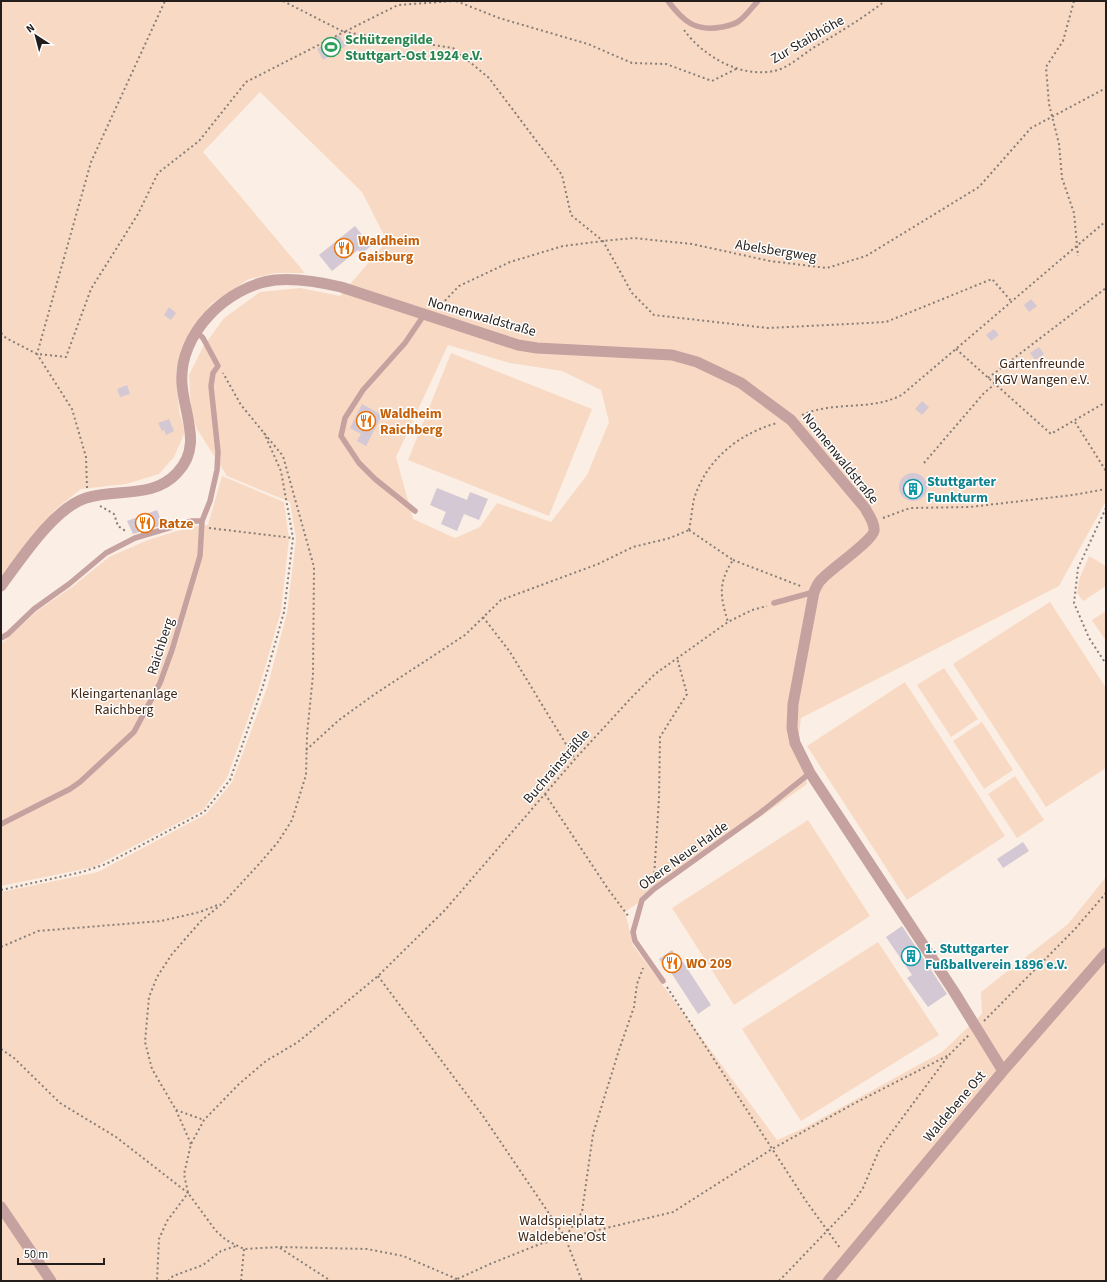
<svg xmlns="http://www.w3.org/2000/svg" width="1107" height="1282" font-family="'Source Sans 3',sans-serif">
  <style>
    .green { fill: #f8dac4; fill-rule: evenodd }
    .building { fill: #d3c8d4 }
    .lines { fill: none; stroke-linecap: round; stroke-linejoin: round }
    .path { stroke: #877e78; stroke-width: 2; stroke-dasharray: 2 3; stroke-linecap: butt }
    .lane { stroke: #c5a19f; stroke-width: 5.5 }
    .street { stroke: #c5a19f; stroke-width: 11 }
    .labels { text-anchor: middle; stroke-width: 3; stroke-linejoin: round; paint-order: stroke }
    .leisure-label { font-size: 14px; font-weight: bold; fill: #27864d; stroke: #fff; text-anchor: start }
    .street-label { font-size: 14px; fill: #231e1b; stroke: #fff }
    .food-label { font-size: 14px; font-weight: bold; fill: #c56008; stroke: #fff; text-anchor: start }
    .park-label { font-size: 14px; fill: #3f2511; stroke: #fff }
    .culture-label { font-size: 14px; font-weight: bold; fill: #0d838f; stroke: #fff; text-anchor: start }
  </style>
  <rect width="100%" height="100%" fill="#fbeee4"/>
  <path class="green" d="M1,1H1106V501L1059,586L801,718L799,735L807,784L625,912L633,945L777,1140L804,1128L942,1052L982,1014L981,992L1068,924L1106,877V1281H1V892L98,872L206,814L232,782L267,688L287,613L296,539L290,502L227,476L197,429L191,410L189,375L203,347L224,318L260,292L300,288L340,296L387,241L362,192L260,92L203,152L305,273H276L249,279L211,304L189,335L176,370L179,410L185,432L174,457L159,474L126,484L81,489L56,509L32,535L1,576ZM448,345L510,363L562,371L601,390L609,422L587,475L551,522L497,503L480,527L455,538L413,519L396,457Z
    M451,353L592,409L549,516L408,460Z
    M222,476L284,502L289,539L281,611L260,685L227,778L203,810L94,867L1,886V644L37,611L72,587L109,557L148,540L193,526L208,525Z
    M1089,556L1106,566V586L1083,601L1077,593L1079,580Z
    M1050,602L1106,688V768L1046,807L953,664Z
    M1106,611V641L1092,620Z
    M944,668L978,719L951,737L917,685Z
    M905,682L1005,836L907,900L807,746Z
    M982,722L1013,770L984,789L953,741Z
    M1015,776L1044,820L1017,838L988,794Z
    M808,820L870,916L734,1005L672,908Z
    M878,942L939,1035L801,1121L742,1029Z"/>
  <path class="building" d="M339,35L346,46L323,60L317,49Z
    M355,226L371,246L361,254L358,250L332,271L319,255Z
    M1031,299L1037,306L1029,312L1024,305Z
    M169,307L176,313L171,320L164,315Z
    M994,329L999,335L991,341L986,335Z
    M1039,347L1044,354L1035,360L1030,353Z
    M127,385L130,394L120,397L117,389Z
    M922,401L929,407L922,415L915,409Z
    M362,404L382,415L366,446L357,441L361,434L350,428Z
    M169,419L174,431L166,435L164,430L162,431L158,423Z
    M899 487a14 14 0 1 1 28 0a14 14 0 1 1-28 0Z
    M437,488L467,500L470,492L488,499L479,520L464,514L457,531L441,524L446,512L430,505Z
    M157,510L163,525L133,534L127,521Z
    M1023,842L1029,851L1003,868L997,859Z
    M902,926L947,994L928,1007L907,978L912,975L886,937Z
    M672,950L681,963L683,962L711,1005L698,1014L670,971L668,972L659,959Z"/>
  <g class="lines">
    <path class="path" d="M283,1L344,32L398,5L454,1
      M456,1L499,18L588,44L632,63L666,64L712,81L738,68
      M1074,1L1063,41L1046,67L1049,104L1059,144L1062,178L1074,213L1078,256
      M684,30C703,56 740,78 774,71C788,68 801,56 813,48C838,33 862,19 885,1
      M438,308L459,286L510,262L563,246L603,241L634,238L692,244L770,261L827,268L866,256L979,187L1031,128L1106,88
      M1,333L6,338L37,354L66,357L91,289L138,214L158,173L199,141L246,82L344,32L453,48L489,78L562,175L571,215L603,241L632,293L654,315L768,328L886,322L992,279L1012,302
      M956,349L1051,434L1106,402
      M988,378L1106,288
      M802,415C835,400 873,412 903,394L1106,221
      M1075,422L1106,471
      M924,463L984,393L995,384
      M87,488L86,457L72,409L37,354L91,162L165,1
      M100,506L114,514L118,526L127,532
      M1106,508L1078,568L1074,603L1089,638L1106,664
      M883,518L910,508L970,507L1073,495L1106,489
      M209,528L293,538
      M689,530C691,520 692,509 694,499C706,460 738,434 777,423
      M689,530L733,560C718,583 720,596 728,622
      M733,560L803,587
      M483,617L510,652L575,759
      M306,750L339,720L375,694L465,635L501,600L598,564L633,547L670,538L689,530
      M545,794L608,889L629,917
      M654,878L659,798L660,737L687,694L677,658
      M1,890L82,872L106,864L204,812L230,780L263,686L284,612L293,538L281,471L264,433
      M1,947L38,931L161,921L200,912L220,904
      M378,976L483,1116L565,1237L582,1281
      M667,987L806,1201L840,1248
      M984,1021L1075,929L1106,893
      M1,1049L14,1058L60,1103L116,1137L188,1193L167,1221L159,1239L157,1281
      M176,1110L204,1120
      M191,1144L176,1110L152,1069L145,1042L149,997L157,977L172,954L201,921L223,903L260,863L278,842L292,820L306,775L307,735L313,675L314,567L283,456L241,405L223,373
      M566,1236L582,1212L593,1134L619,1050L634,1007L637,984L643,968
      M280,1248L331,1281
      M457,1279L403,1256L367,1249L279,1247L244,1249L226,1240L216,1231L188,1193L184,1174L191,1144L204,1120L238,1085L266,1061L298,1042L378,976L445,910L575,759L632,697L655,674L728,622L752,610L767,606
      M168,1281L173,1276L203,1265L221,1251L236,1246
      M241,1281L244,1249
      M453,1281L490,1264L540,1244L673,1212L772,1149L855,1103L949,1055
      M779,1281L850,1207L863,1188L880,1148L949,1055L969,1035"/>
    <path class="lane" d="M668,1C683,21 695,32 722,27C727,26 734,25 739,21C746,16 752,7 758,1
      M415,511L375,479L359,463L341,436L345,418L363,390L405,343L424,315
      M774,603L814,592
      M1,638L8,634L34,609L69,584L106,553L135,538L192,521H202
      M1,824L70,789L80,782L134,732L160,683L172,650L200,556L202,521L210,501L217,470L218,452L211,386L213,373L218,366L203,338L197,332
      M663,981L635,941L633,932L642,900L654,889L760,813L810,773"/>
    <path class="street" d="M1,586C21,559 54,508 86,498C117,488 153,499 177,473C203,446 184,415 182,384C178,334 227,286 275,280C297,278 320,282 341,287L518,345L537,348L672,355L697,362L741,383L791,420L865,508C868,514 875,523 874,531C872,541 831,569 822,579C818,582 816,588 814,592L793,704L792,728L795,743L810,773L953,990L1003,1071
      M1,1207L51,1281
      M828,1281L1003,1071L1106,953"/>
  </g>
  <defs>
    <g id="stadium-ring" transform="scale(1)"><circle r="9.5" fill="#fff" stroke="#2e9e5b" stroke-width="1.5"/><path d="M0-5a6.5 5 0 1 0 0 10a6.5 5 0 1 0 0-10ZM-3.5-1.8h7v3.6h-7Z" fill="#2e9e5b"/></g>
    <g id="restaurant-ring" transform="scale(1)"><circle r="9.5" fill="#fff" stroke="#e8710a" stroke-width="1.5"/><path d="M-5-6h1v4h1v-4h1v4h1v-4h1v5L-1.5 .5V6h-2V.5L-5-1ZM5-6V6H3V1.5H1.5Q1.5-4 5-6Z" fill="#e8710a"/></g>
    <g id="building-ring" transform="scale(1)"><circle r="9.5" fill="#fff" stroke="#0f9aa8" stroke-width="1.5"/><path d="M-4-6H4V6H1V3H-1V6H-4ZM-2.5-4.3h1.7v1.8h-1.7ZM.8-4.3h1.7v1.8H.8ZM-2.5-1h1.7V.8h-1.7ZM.8-1h1.7V.8H.8Z" fill="#0f9aa8"/></g>
  </defs>
  <g fill-rule="evenodd">
    <use href="#stadium-ring" x="331" y="47"/>
    <use href="#restaurant-ring" x="344" y="248"/>
    <use href="#restaurant-ring" x="366" y="421"/>
    <use href="#building-ring" x="913" y="489"/>
    <use href="#restaurant-ring" x="145" y="523"/>
    <use href="#building-ring" x="911" y="956"/>
    <use href="#restaurant-ring" x="672" y="963"/>
  </g>
  <g class="labels">
    <g class="leisure-label">
      <text x="345" y="44">Schützengilde<tspan x="345" dy="16">Stuttgart-Ost 1924 e.V.</tspan></text>
    </g>
    <g class="street-label">
      <text transform="translate(807 39) rotate(-30)" y="5">Zur Staibhöhe</text>
      <text transform="translate(776 250) rotate(9)" y="5">Abelsbergweg</text>
      <text transform="translate(482 316) rotate(16)" y="5">Nonnenwaldstraße</text>
      <text transform="translate(841 458) rotate(51)" y="5">Nonnenwaldstraße</text>
      <text transform="translate(160 646) rotate(-72)" y="5">Raichberg</text>
      <text transform="translate(556 766) rotate(-49)" y="5">Buchrainsträßle</text>
      <text transform="translate(683 855) rotate(-36)" y="5">Obere Neue Halde</text>
      <text transform="translate(954 1106) rotate(-50)" y="5">Waldebene Ost</text>
    </g>
    <g class="food-label">
      <text x="358" y="245">Waldheim<tspan x="358" dy="16">Gaisburg</tspan></text>
      <text x="380" y="418">Waldheim<tspan x="380" dy="16">Raichberg</tspan></text>
      <text x="159" y="528">Ratze</text>
      <text x="686" y="968">WO 209</text>
    </g>
    <g class="park-label">
      <text x="1042" y="368">Gartenfreunde<tspan x="1042" dy="16">KGV Wangen e.V.</tspan></text>
      <text x="124" y="698">Kleingartenanlage<tspan x="124" dy="16">Raichberg</tspan></text>
      <text x="562" y="1225">Waldspielplatz<tspan x="562" dy="16">Waldebene Ost</tspan></text>
    </g>
    <g class="culture-label">
      <text x="927" y="486">Stuttgarter<tspan x="927" dy="16">Funkturm</tspan></text>
      <text x="925" y="953">1. Stuttgarter<tspan x="925" dy="16">Fußballverein 1896 e.V.</tspan></text>
    </g>
  </g>
  <rect width="1107" height="1282" fill="none" stroke="#231e1b" stroke-width="4"/>
  <g transform="translate(36 36) rotate(324)" stroke="#ffffff" stroke-width="3" paint-order="stroke">
  <path d="M0-3L7 15L0 10L-7 15Z" fill="#231e1b"/>
  <text y="-6" font-size="11" font-weight="bold" text-anchor="middle" fill="#231e1b">N</text>
  </g>
  <path d="M18 1258v6h86v-6" fill="none" stroke="#231e1b" stroke-width="2"/>
  <text x="24" y="1258" font-size="12" fill="#231e1b" stroke="#ffffff" stroke-width="3" paint-order="stroke">50 m</text>
</svg>
